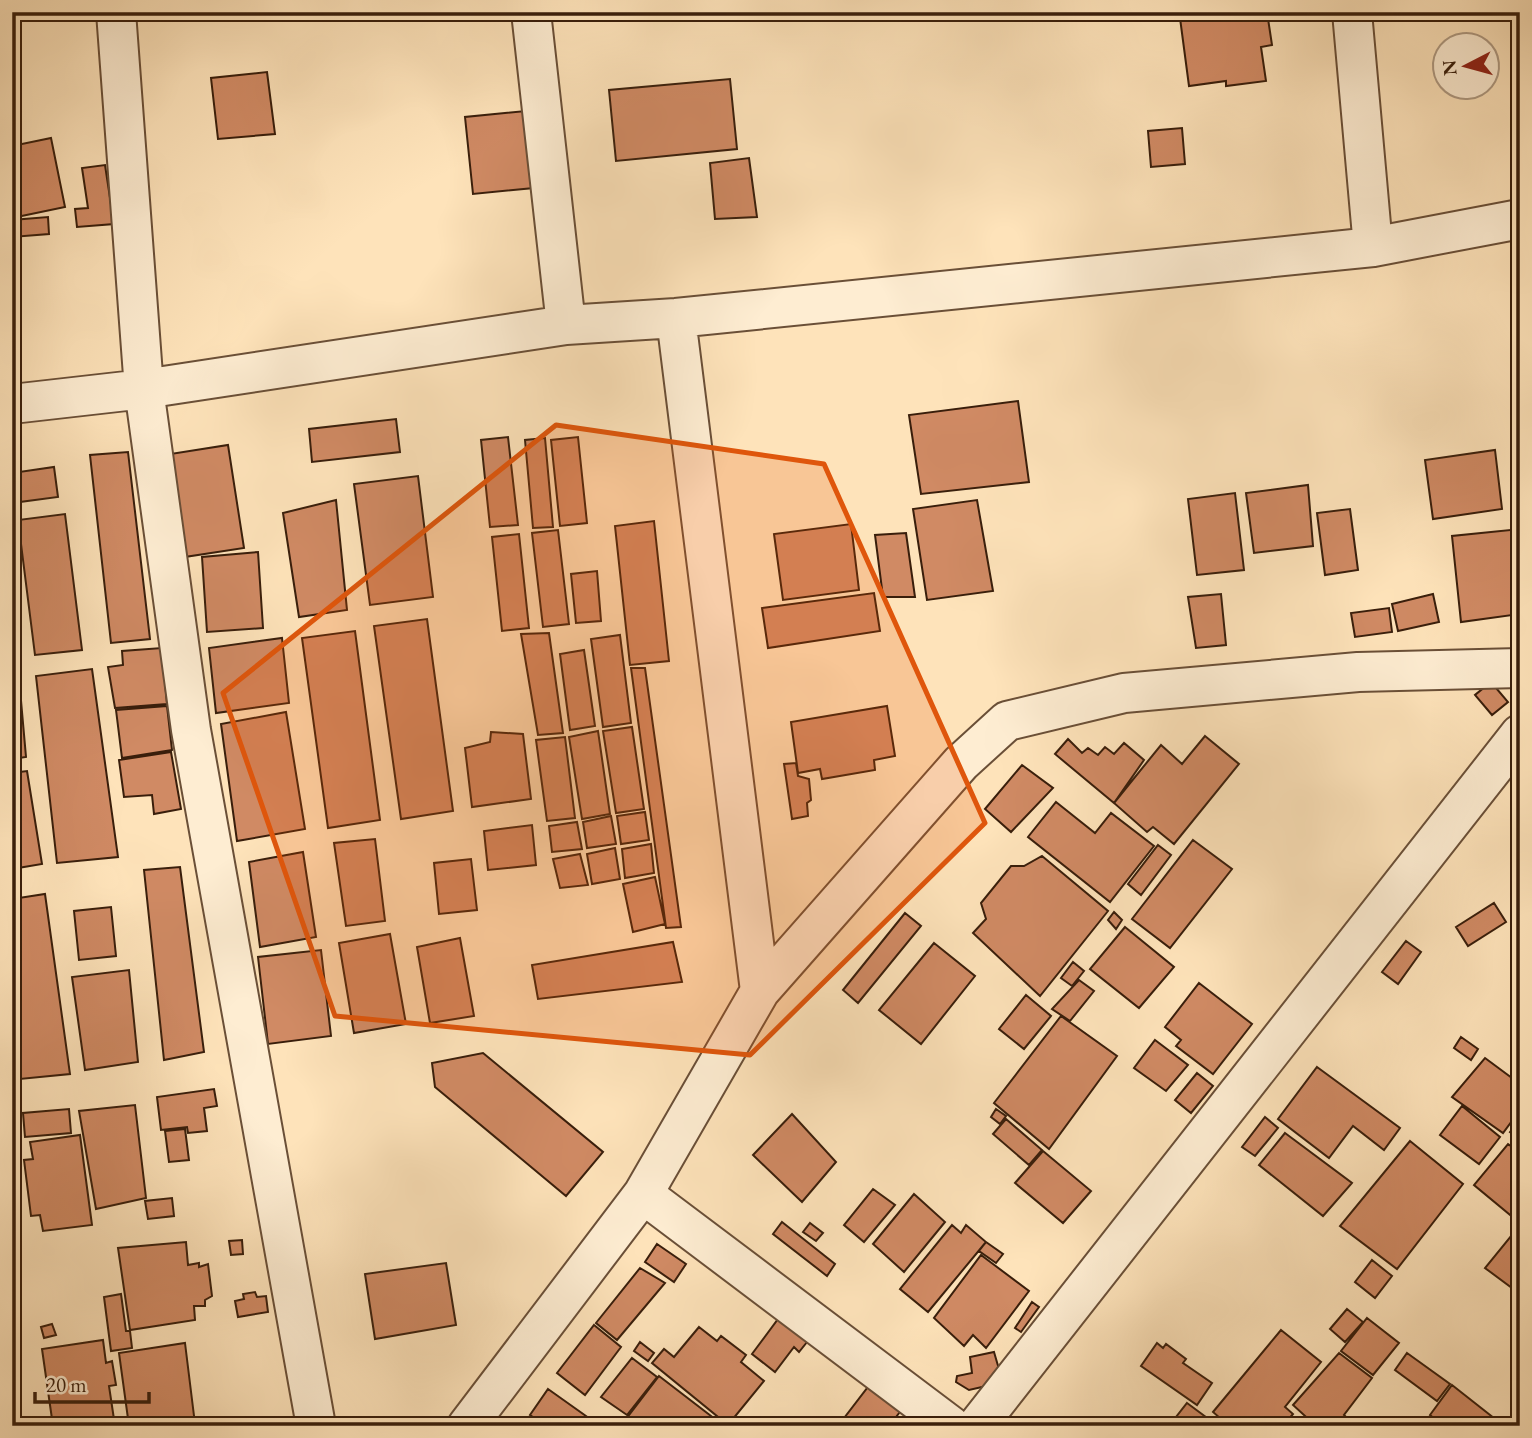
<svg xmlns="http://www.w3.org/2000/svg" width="1532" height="1438" font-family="'EB Garamond',serif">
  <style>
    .building { fill: #d08a64; stroke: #391e0b; stroke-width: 2 }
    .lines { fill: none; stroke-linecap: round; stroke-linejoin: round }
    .street-casing { stroke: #6a4f37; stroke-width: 42 }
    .street { stroke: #feedd2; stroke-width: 38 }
    .marked { fill: #df560c; fill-opacity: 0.2; stroke: #df560c; stroke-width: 5; stroke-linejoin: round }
  </style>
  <rect width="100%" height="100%" fill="#fee3ba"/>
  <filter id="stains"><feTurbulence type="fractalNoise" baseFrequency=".00286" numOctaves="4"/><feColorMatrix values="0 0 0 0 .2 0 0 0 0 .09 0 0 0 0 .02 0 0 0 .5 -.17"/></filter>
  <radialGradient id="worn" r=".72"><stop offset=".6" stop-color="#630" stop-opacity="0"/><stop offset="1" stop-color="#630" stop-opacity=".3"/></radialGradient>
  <path class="building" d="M1231,12H1267L1272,45L1261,47L1266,81L1226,86V81L1189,86L1180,18Z
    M267,72L275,134L218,139L211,78Z
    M730,79L737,149L616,161L609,90Z
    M536,110L544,187L473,194L465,117Z
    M1182,128L1185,164L1151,167L1148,131Z
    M51,138L65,207L12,218V146Z
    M749,158L757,217L715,219L710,163Z
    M105,165L114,224L77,227L75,209L88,208L82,168Z
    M48,217L49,234L12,237V220Z
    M12,306L18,353L12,354Z
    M1018,401L1029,482L921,494L909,415Z
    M396,419L400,452L312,462L309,429Z
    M508,437L518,525L490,527L481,440Z
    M578,437L587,523L560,526L551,440Z
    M545,438L553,527L533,528L525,440Z
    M228,445L244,548L178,558L164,455Z
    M1495,450L1502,509L1433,519L1425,460Z
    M128,452L150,639L111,643L90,455Z
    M54,467L58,497L12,503V473Z
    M418,476L433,597L370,605L354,484Z
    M1308,485L1313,546L1254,553L1246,493Z
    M1235,493L1244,570L1197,575L1188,499Z
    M336,500L347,610L299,617L283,513Z
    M977,500L993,591L927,600L913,509Z
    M1350,509L1358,570L1325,575L1317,513Z
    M65,514L82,650L35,655L18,520Z
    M654,521L669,661L630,665L615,526Z
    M851,524L859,590L783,600L774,534Z
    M1520,529V614L1461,622L1452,536Z
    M558,530L569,624L543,627L532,533Z
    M906,533L915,597H883L875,535Z
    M519,534L529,628L502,631L492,537Z
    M258,552L263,628L207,632L202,557Z
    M597,571L601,621L576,623L571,574Z
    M874,593L880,631L768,648L762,608Z
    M1221,594L1226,645L1196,648L1188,597Z
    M1433,594L1439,622L1398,631L1392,604Z
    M1389,608L1392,632L1355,637L1351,613Z
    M12,614L16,642H12Z
    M427,619L453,811L401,819L374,626Z
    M355,631L380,820L328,828L302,638Z
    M549,633L563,733L538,735L521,634Z
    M620,635L631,723L603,727L591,639Z
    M282,638L289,703L216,713L209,648Z
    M162,648L167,704L115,708L108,667L123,665L122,651Z
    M584,650L595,726L570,730L560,654Z
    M631,668H645L681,927L666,928Z
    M92,669L118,857L57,863L36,676Z
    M19,678L26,757L12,759V679Z
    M1491,682L1508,702L1492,715L1475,695Z
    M167,706L172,750L122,758L116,710Z
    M887,706L895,756L874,760L875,770L822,779L820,769L798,773L791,722Z
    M286,712L305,829L237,841L221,724Z
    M632,727L644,809L616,813L603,731Z
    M598,731L610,814L582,819L569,737Z
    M491,732L523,734L531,799L472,807L465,748L490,742Z
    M1205,736L1239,764L1174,844L1153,827L1147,832L1114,803L1161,745L1182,764Z
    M565,737L575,818L547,821L536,740Z
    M1068,739L1082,753L1088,748L1098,755L1105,747L1114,754L1124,743L1144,760L1114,803L1055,754Z
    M171,752L181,809L154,814L152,795L124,797L119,760Z
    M796,763L798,776L809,779L811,800L807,803L808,816L792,819L784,764Z
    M1022,765L1053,788L1011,832L985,809Z
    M27,771L42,864L12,869V773Z
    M1056,802L1095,833L1111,813L1154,846L1110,902L1028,837Z
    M645,812L649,840L621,844L617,816Z
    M611,816L616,844L587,848L583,822Z
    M577,822L582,849L552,852L549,826Z
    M532,825L536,865L488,870L484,831Z
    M375,839L385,921L346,926L334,843Z
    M1193,840L1232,869L1170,948L1132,919Z
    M651,844L654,873L625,878L622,849Z
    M1158,845L1171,855L1141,895L1128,884Z
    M615,848L620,879L592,884L587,854Z
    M303,852L316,937L260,947L249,862Z
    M580,854L588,885L560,888L553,859Z
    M1042,856L1108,911L1040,996L973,933L986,919L981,903L1011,866H1024Z
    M471,859L477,910L439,914L434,863Z
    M180,867L204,1052L164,1060L144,870Z
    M655,877L665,924L633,932L623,884Z
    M45,894L70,1074L20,1079L12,999V899Z
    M1494,903L1506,922L1468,946L1456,927Z
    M111,907L116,956L79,960L74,911Z
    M1114,912L1122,920L1116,929L1108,920Z
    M905,913L921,926L858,1003L843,990Z
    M1125,927L1174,967L1139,1008L1090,969Z
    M390,934L406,1024L354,1033L339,943Z
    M460,938L474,1016L430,1023L417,947Z
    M1406,941L1421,952L1398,984L1382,972Z
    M673,942L682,982L538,999L532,965Z
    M934,943L975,976L921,1044L879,1010Z
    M321,950L331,1036L268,1044L258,957Z
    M1073,962L1084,971L1072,986L1061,978Z
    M129,970L138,1062L85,1070L72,977Z
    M1079,980L1094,991L1070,1021L1052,1009Z
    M1199,983L1252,1024L1213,1074L1176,1046L1181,1040L1165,1027Z
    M1026,995L1051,1016L1024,1049L999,1029Z
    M1061,1016L1117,1056L1049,1149L994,1103Z
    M1461,1037L1478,1049L1471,1060L1454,1048Z
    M1155,1040L1188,1065L1166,1091L1134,1068Z
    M483,1053L603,1152L566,1196L435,1087L432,1063Z
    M1485,1058L1520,1084V1110L1503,1133L1452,1097Z
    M1317,1067L1400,1128L1384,1150L1353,1126L1329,1158L1278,1119Z
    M1519,1067L1520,1068V1080L1513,1076Z
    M1197,1073L1213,1086L1191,1113L1175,1100Z
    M214,1089L217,1106L204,1108L207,1131L188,1133L187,1127L161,1130L157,1097Z
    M135,1105L146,1198L96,1209L79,1111Z
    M1462,1106L1500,1137L1479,1164L1440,1135Z
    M69,1109L71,1133L25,1137L23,1113Z
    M996,1109L1006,1116L1000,1124L991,1117Z
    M792,1114L836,1162L802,1202L753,1155Z
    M1265,1117L1278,1128L1255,1156L1242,1147Z
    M1006,1119L1042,1150L1029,1165L993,1134Z
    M1520,1120V1140L1510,1132Z
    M185,1129L189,1160L169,1162L165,1131Z
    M1285,1133L1352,1183L1323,1216L1259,1165Z
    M80,1135L92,1225L43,1231L40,1215L31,1216L24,1160L33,1159L30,1142Z
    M1410,1141L1463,1184L1397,1269L1340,1226Z
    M1508,1144L1520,1153V1212L1515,1219L1474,1185Z
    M1043,1151L1091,1191L1063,1223L1015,1183Z
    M873,1189L895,1205L864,1242L844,1225Z
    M914,1194L945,1222L904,1272L873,1244Z
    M172,1198L174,1216L148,1219L145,1201Z
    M782,1222L835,1264L827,1276L773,1234Z
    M810,1223L823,1233L816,1241L803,1232Z
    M952,1225L961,1233L966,1225L986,1242L928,1312L900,1289Z
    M1520,1225V1294L1485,1268Z
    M242,1240L243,1254L231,1255L229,1241Z
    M186,1242L188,1265L199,1263V1267L208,1264L212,1296L205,1300V1306H194L195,1320L130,1330L118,1248Z
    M986,1242L1003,1254L996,1263L979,1251Z
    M657,1244L686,1264L674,1282L645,1262Z
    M981,1255L1029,1291L986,1348L973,1335L964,1346L934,1318Z
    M1372,1260L1392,1276L1375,1298L1355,1282Z
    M446,1263L456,1325L375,1339L365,1274Z
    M640,1268L665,1283L617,1340L596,1323Z
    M255,1292L257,1297L266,1296L268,1312L238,1317L235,1301L244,1299L243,1294Z
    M121,1294L126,1331H130L132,1348L111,1351L104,1297Z
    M1032,1302L1039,1307L1021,1332L1015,1328Z
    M1347,1309L1363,1322L1345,1342L1330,1329Z
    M781,1315L811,1337L799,1352L794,1347L775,1372L752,1354Z
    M1367,1318L1399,1343L1373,1375L1341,1351Z
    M52,1324L56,1335L44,1338L41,1327Z
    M594,1325L621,1347L585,1395L557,1373Z
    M699,1327L717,1341L721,1336L746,1355L741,1362L764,1381L728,1425L652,1363L664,1349L674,1357Z
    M1281,1330L1321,1362L1285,1407L1293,1414L1283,1426H1229L1213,1412Z
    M103,1340L106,1363L112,1361L116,1385L109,1386L115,1426H53L42,1349Z
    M640,1342L654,1353L648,1361L634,1351Z
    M185,1343L195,1424L129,1426L119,1353Z
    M1157,1343L1163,1348L1166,1344L1186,1359L1183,1363L1212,1383L1197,1405L1141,1366Z
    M994,1352L1001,1376L995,1384L969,1390L956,1382L957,1376L972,1373L970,1357Z
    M1339,1353L1372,1378L1344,1415L1355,1426H1316L1293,1405Z
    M1407,1353L1450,1384L1437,1401L1395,1370Z
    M632,1358L657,1377L627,1415L601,1397Z
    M659,1376L724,1426H627L623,1423Z
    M871,1383L903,1408L889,1426H838Z
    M1452,1385L1504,1426H1443L1430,1415Z
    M548,1389L600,1426H546L530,1415Z
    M1187,1403L1218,1426H1169Z"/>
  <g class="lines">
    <g class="street-casing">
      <path id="street" d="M116,12L144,389L191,730L316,1426
        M531,12L566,325
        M1352,12L1373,247
        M12,404L144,389L566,325L676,318L1373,247L1520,219
        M760,991L961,763L1007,721L1124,693L1358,672L1520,668
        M643,1194L760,991L676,318
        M467,1426L643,1194L951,1426
        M977,1426L1520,734"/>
    </g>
    <use href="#street" class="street"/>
  </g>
  <path class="marked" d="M556,425L824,464L985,823L750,1055L335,1016L223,693Z"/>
  <rect width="1532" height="1438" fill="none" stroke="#fee3ba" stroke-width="42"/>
  <rect x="14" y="14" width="1504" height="1410" fill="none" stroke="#391e0b" stroke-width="3.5"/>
  <rect x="21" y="21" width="1490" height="1396" fill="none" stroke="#391e0b" stroke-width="2"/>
  <g transform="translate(1466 66) rotate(264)"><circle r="33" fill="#feedd2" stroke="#af9a82" stroke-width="2"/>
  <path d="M0-5L12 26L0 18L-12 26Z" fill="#8f2418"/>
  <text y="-10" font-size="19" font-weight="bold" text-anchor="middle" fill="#391e0b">N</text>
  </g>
  <path d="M35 1392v10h114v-10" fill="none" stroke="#391e0b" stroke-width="3.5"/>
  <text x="46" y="1392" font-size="21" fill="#391e0b" stroke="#feedd2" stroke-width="5" paint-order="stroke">20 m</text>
  <rect width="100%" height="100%" filter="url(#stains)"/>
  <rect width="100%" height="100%" fill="url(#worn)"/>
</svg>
